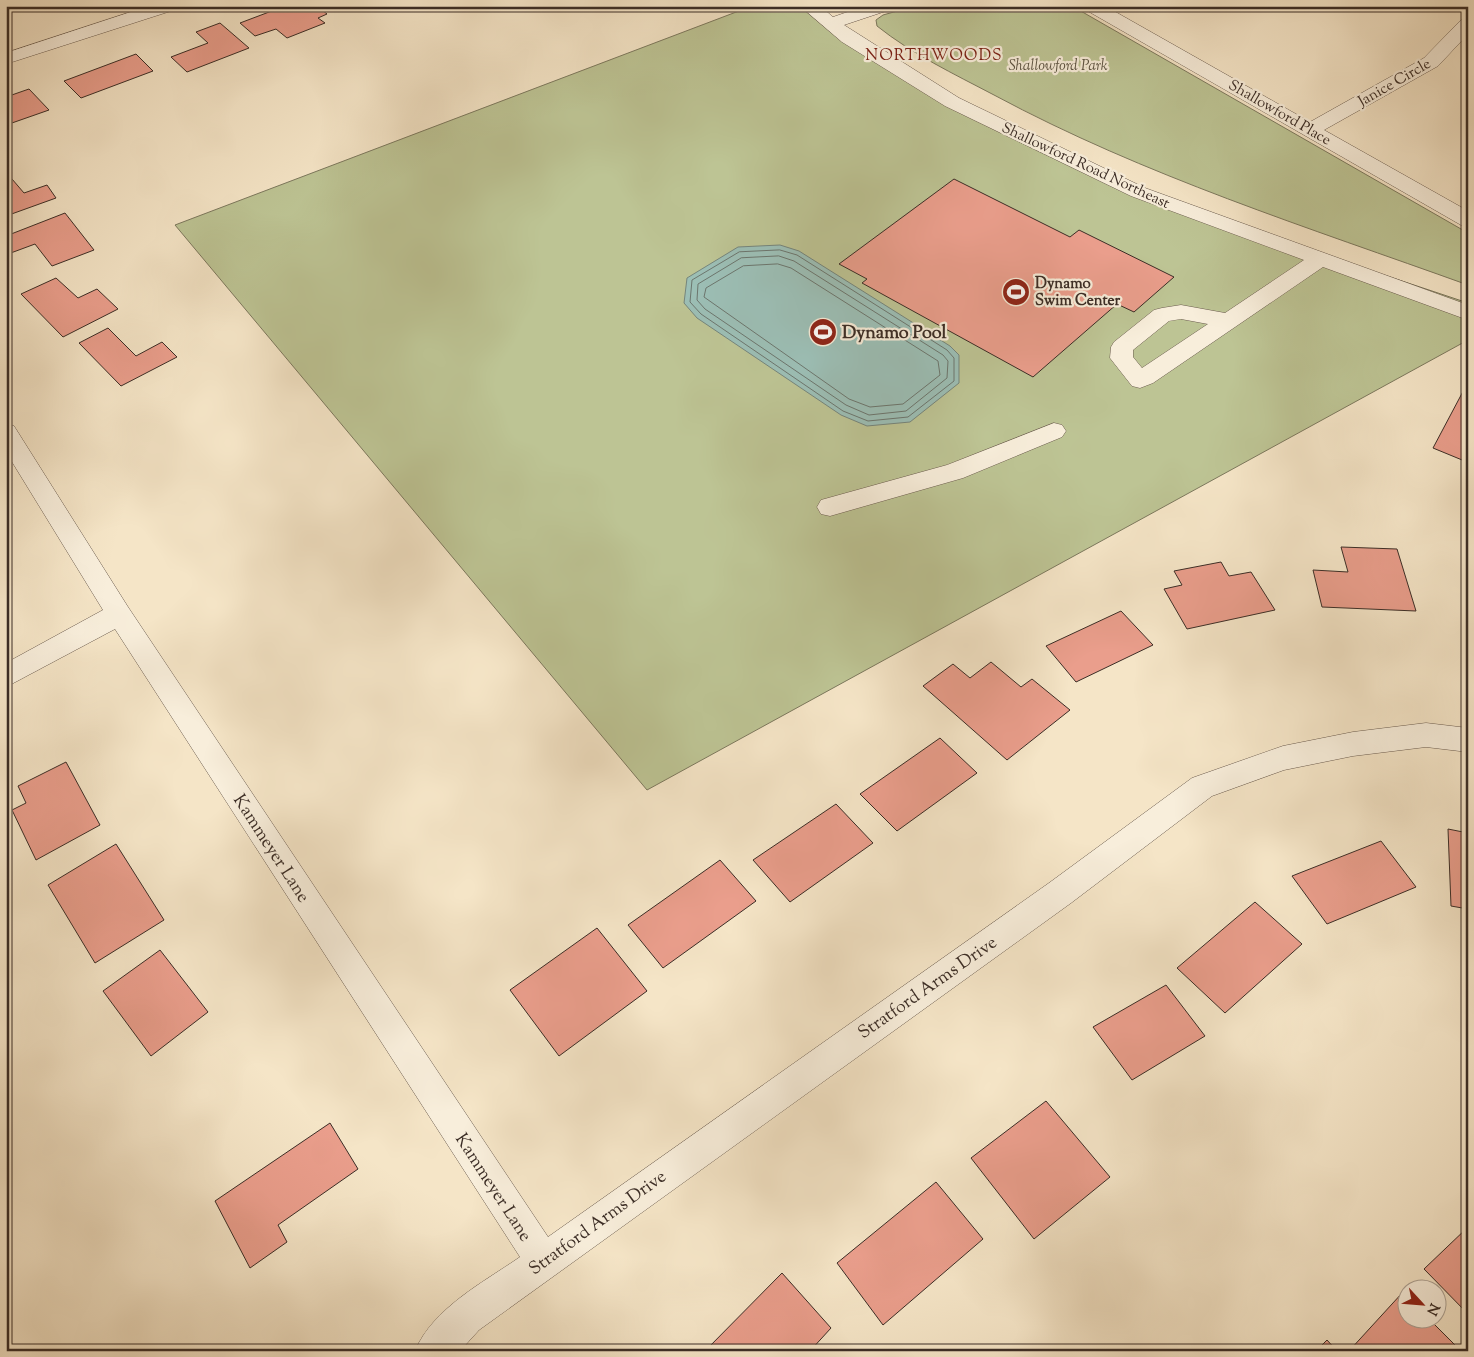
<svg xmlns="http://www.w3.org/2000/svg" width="1474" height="1357" font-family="'Sorts Mill Goudy',serif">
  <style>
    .green { fill: #bdc494; stroke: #7c785d }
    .water { fill: #9cbfb6; stroke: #75857c }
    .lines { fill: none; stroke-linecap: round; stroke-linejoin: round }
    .shore { stroke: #6c766e; stroke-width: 1 }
    .building { fill: #ea9e8c; stroke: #3b2d26 }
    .minor-casing { stroke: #6a5b4e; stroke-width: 1 }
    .minor { fill: #f8eedb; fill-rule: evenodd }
    .labels { text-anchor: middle; stroke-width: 4.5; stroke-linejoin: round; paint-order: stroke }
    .far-park-label { font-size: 15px; font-style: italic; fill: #5c5342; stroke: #f8eedb }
    .far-street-label { font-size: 15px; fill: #3b2d26; stroke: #f8eedb }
    .far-poi-label { font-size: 15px; font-weight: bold; fill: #3b2d26; stroke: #f8eedb; text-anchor: start }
    .far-neighbourhood-label { font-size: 16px; letter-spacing: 1px; fill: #7a1f14; stroke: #f8eedb }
    .poi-label { font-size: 18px; font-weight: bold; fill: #3b2d26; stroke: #f8eedb; text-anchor: start }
    .street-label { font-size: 18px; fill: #3b2d26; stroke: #f8eedb }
  </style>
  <rect width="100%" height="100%" fill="#f5e5c7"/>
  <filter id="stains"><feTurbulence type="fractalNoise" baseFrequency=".004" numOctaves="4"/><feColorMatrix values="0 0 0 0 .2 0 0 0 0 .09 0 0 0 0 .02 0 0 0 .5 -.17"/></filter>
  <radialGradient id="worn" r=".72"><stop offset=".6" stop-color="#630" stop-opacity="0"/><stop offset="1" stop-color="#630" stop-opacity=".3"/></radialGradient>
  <path class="green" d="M752,6H804L936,88L1177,206L1468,303V340L647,790L175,225Z
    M915,6H1072L1468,233V285C1307,227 1145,176 994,95C954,74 912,54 877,26L876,20L883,15Z"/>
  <path class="water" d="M780,245L799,251L950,346L959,355V383L910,422L867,426L841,415L697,318L684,303L687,278L738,247Z"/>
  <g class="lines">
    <path class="shore" d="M780,250L797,255L947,350L954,358V381L908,417L868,421L843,411L701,314L690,302L692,280L739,252Z
      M779,256L794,261L943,355L948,361L947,378L906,411L869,415L846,405L705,309L697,300L698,284L741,258Z
      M778,264L791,268L938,361L940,375L903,404L870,407L849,399L704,297L706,288L743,266Z"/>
  </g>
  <path class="building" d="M285,6H317L327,14L318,18L325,23L287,38L276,29L255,36L240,23Z
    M220,23L249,48L187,72L171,57L208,43L196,32Z
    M136,54L153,71L81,98L64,81Z
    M29,89L49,110L9,124L6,121V97Z
    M6,172L24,193L47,185L56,198L6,216Z
    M954,179L1070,237L1079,230L1174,277L1134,312L1117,304L1033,377L862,283L867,279L839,264Z
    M65,213L94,250L52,266L35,244L8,254L6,252V236Z
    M56,278L78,298L97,289L118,309L63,337L21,294Z
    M108,328L136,356L162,342L177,357L121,386L79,343Z
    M1468,382V460L1467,462L1433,448Z
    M1341,547L1397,549L1416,611L1322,607L1313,570L1348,572Z
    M1221,562L1229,576L1251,572L1275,610L1187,629L1164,589L1182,585L1174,571Z
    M1121,611L1153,645L1076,682L1046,646Z
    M991,662L1021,687L1032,679L1070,710L1007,760L923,686L953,664L970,678Z
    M940,738L977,773L897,831L860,794Z
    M66,762L100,825L36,860L12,810L26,803L18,786Z
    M836,804L873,843L790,902L753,860Z
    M1448,829L1468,833V909L1451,906Z
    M1381,841L1416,887L1327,924L1292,876Z
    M116,844L164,920L95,963L48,885Z
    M720,860L756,901L663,968L628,925Z
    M1255,902L1302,944L1225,1013L1177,968Z
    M597,928L647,991L559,1056L510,990Z
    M160,950L208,1012L151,1056L103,991Z
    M1166,985L1205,1036L1132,1080L1093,1027Z
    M1046,1101L1110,1177L1034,1239L971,1158Z
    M330,1123L358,1169L278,1225L287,1242L250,1268L215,1201Z
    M936,1182L983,1239L883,1325L837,1263Z
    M1468,1227V1314L1424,1269Z
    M782,1273L831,1328L810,1351H705Z
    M1403,1292L1406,1296V1320H1430L1461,1351H1349Z
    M1327,1340L1337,1351H1316Z"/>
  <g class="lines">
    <g class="minor-casing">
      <path id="minor" d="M149,6H177L174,10L6,64V53Z
        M800,6H820L833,17L865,6H892L889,10L844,25L959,98L1145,188L1468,305V320L1323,267L1153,383L1140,388L1132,386L1110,358L1111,347L1114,342L1154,310L1162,308L1181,305L1225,313L1304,260L1131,196L945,106L842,42ZM1181,319L1208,324L1142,368L1133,357V350L1169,321Z
        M1083,6H1105L1310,122L1424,58L1462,19L1468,18V34L1438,66L1324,130L1468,211V226L1461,225L1086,10Z
        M1054,423L1062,425L1066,431L1062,437L963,478L830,516L821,514L817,507L821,500L947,465Z
        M6,424L14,426L128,607L548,1237L1049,883L1192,778L1283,746L1353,732L1426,723L1468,728V752L1426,747L1353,756L1284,770L1212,796L1071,903L479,1330L460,1351H415C433,1308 484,1282 520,1257L115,629L6,687V663L103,610L6,452Z"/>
    </g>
    <use href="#minor" class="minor"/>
  </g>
  <defs>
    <g id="stadium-disc" transform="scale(1.4375)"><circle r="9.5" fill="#8f2418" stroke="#f8eedb"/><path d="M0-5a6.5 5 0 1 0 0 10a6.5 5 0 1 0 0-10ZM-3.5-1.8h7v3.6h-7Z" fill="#fff"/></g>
  </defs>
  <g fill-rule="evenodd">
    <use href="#stadium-disc" x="1016" y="292"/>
    <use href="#stadium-disc" x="823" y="332"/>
  </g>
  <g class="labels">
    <g class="far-park-label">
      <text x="1058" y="70">Shallowford Park</text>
    </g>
    <g class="far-street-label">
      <text transform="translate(1394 82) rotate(-30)" y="5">Janice Circle</text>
      <text transform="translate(1280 112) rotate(30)" y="5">Shallowford Place</text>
      <text transform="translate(1086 165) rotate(25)" y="5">Shallowford Road Northeast</text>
    </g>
    <g class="far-poi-label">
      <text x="1035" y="288">Dynamo<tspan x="1035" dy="17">Swim Center</tspan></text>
    </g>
    <g class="far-neighbourhood-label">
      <text x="934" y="60">NORTHWOODS</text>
    </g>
    <g class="poi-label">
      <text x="842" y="338">Dynamo Pool</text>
    </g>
    <g class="street-label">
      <text transform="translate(272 848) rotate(57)" y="6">Kammeyer Lane</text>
      <text transform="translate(927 987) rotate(-35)" y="6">Stratford Arms Drive</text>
      <text transform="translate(494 1187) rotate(57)" y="6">Kammeyer Lane</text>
      <text transform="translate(597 1222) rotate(-36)" y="6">Stratford Arms Drive</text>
    </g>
  </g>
  <rect width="1474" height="1357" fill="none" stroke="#f5e5c7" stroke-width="25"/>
  <rect x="8" y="8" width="1459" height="1342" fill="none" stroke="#3b2d26" stroke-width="2.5"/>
  <rect x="12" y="12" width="1449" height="1332" fill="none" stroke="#3b2d26"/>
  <g transform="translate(1422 1304) rotate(116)"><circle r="24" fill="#f8eedb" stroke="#aca193"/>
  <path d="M0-4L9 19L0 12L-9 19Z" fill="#8f2418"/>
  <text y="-8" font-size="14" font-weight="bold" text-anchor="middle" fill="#3b2d26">N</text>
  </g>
  <rect width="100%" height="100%" filter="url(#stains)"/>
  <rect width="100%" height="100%" fill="url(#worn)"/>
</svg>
